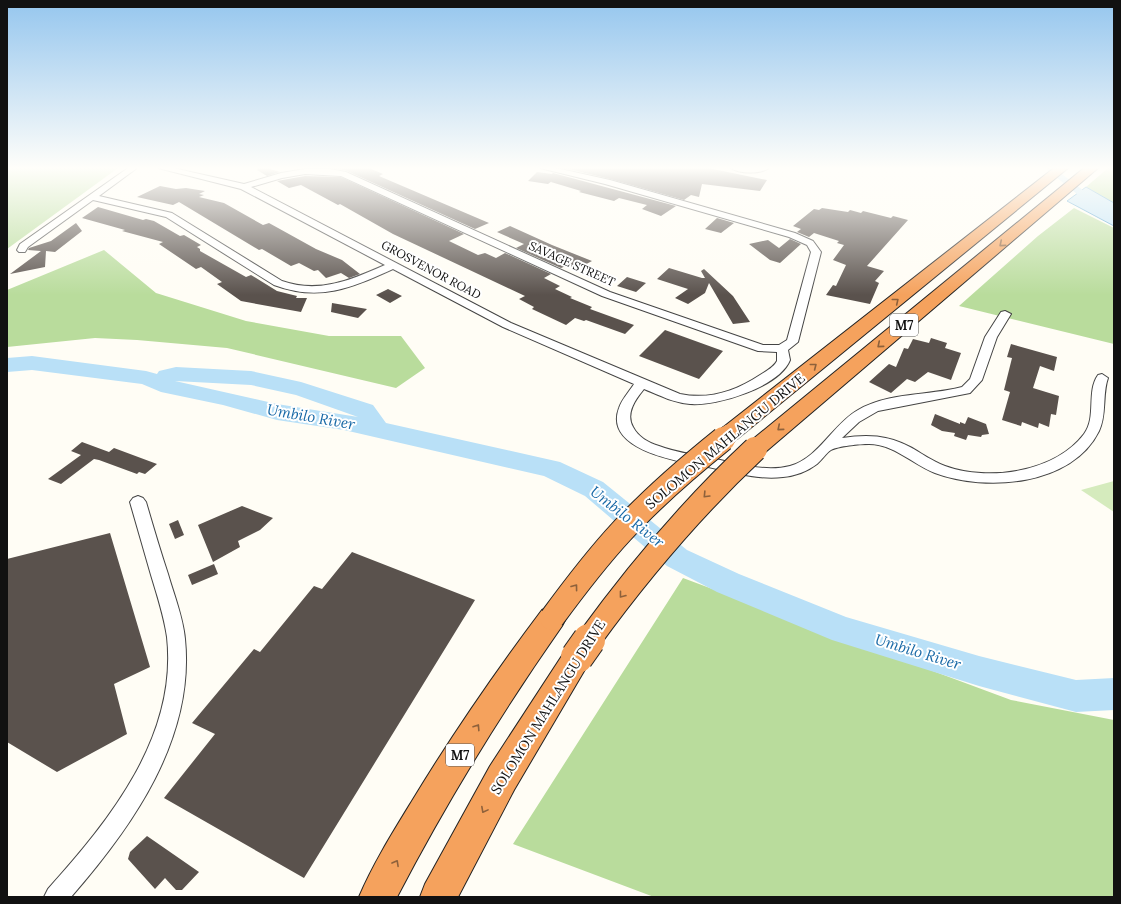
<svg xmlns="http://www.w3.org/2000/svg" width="1121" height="904" font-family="Lora,serif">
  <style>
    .green { fill: #d5ebbd }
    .forest { fill: #b9dc9c }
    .water { fill: #b9e0f7; stroke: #3f96cf }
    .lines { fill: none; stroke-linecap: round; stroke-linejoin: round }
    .canal { fill: #b9e0f7; fill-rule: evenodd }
    .river { fill: #b9e0f7; fill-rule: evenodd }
    .building { fill: #5a524d }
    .street-casing { stroke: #444; stroke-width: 2 }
    .highway-casing { stroke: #222; stroke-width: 2 }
    .street { fill: #fff; fill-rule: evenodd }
    .highway { fill: #f5a25d; fill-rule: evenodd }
    .highway-bridge-far2-casing { stroke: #222; stroke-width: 20; stroke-linecap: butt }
    .highway-bridge-far1-casing { stroke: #222; stroke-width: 26; stroke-linecap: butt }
    .highway-bridge-casing { stroke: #222; stroke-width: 34; stroke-linecap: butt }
    .highway-bridge-far2 { stroke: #f5a25d; stroke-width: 19 }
    .highway-bridge-far1 { stroke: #f5a25d; stroke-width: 24 }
    .highway-bridge { stroke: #f5a25d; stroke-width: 32 }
    .oneway { stroke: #8e613b }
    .labels { text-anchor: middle; stroke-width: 4; stroke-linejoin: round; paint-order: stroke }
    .far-street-label { font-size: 12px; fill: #111; stroke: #fff }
    .shield { fill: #fff; stroke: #585858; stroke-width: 1 }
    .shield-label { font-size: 13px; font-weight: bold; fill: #111 }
    .street-label { font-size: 14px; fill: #111; stroke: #fff }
    .water-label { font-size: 15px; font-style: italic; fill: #1768a6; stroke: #fff }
  </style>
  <rect width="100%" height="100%" fill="#fffdf5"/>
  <path class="green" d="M1114,481V512L1081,490Z"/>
  <path class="forest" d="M7,168H118L7,249Z
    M1108,168H1114V203L1086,187Z
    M1074,208L1114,228V344L959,306L1038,236Z
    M104,250L156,293L246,321L329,336H401L425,368L396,388L227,348L137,340L95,338L7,347V290Z
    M683,578L1011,700L1114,720V897H654L513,844Z"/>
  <path class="water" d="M1086,187L1114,203V226L1067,201Z"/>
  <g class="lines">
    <path class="canal" d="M1045,168H1054L1088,194L1114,207V213L1082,198Z"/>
    <path class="river" d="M32,356L146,371L157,374L159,371L176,367L251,371L301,382L373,405L386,423L560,462L603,482L687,550L739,574L846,617L979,656L1076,680L1114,678V710L1076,712L979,686L832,640L717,592L667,566L585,496L544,476L344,430L277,420L223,405L161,392L142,384L32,370L7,372V358ZM175,381L251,385L296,395L358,417L277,404Z"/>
  </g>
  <path class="building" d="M258,168H267L280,172L267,176L257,170Z
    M334,168H369L383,174L379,176L489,223L475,229L347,171Z
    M564,168H708L767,180L760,191L702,184L699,197L691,195L684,200L610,179Z
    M537,172L552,174L553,173L676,206L661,216L642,209L647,205L619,198L614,201L579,192L581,191L551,182L552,181L548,184L528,181Z
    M305,176L341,177L464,234L449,241L478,255L485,253L496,258L505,253L551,274L544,278L560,286L555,289L572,297L570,298L592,307L590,309L634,325L625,334L586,320L584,321L575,318L566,325L532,309L534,307L519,299L525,296L393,234L340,204L338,205L301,185L289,188L277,181Z
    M160,186L176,189L186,188L205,191L199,194L204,195L199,197L224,203L263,225L269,223L316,249L342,260L360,274L349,278L341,273L326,278L318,270L314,271L299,263L291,266L262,249L259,250L179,202L173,205L137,197Z
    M98,207L143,220L146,219L154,221L180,236L184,235L201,245L197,247L200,249V251L246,277L251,275L277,291L297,296L296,298H307L301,312L241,301L217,284L222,282L201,267L196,269L159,244L163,242L122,231L125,230L82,218Z
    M822,208L848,212L850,210L861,213L863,211L891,218L893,216L908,220L867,266L884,271L875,281L879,283L870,304L826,295L833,285L836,286L846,265L833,260L844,245L837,243L839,241L814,233L809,237L797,232L801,229L793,226L814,209L819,210Z
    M717,218L734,223L721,233L705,229Z
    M76,223L82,231L55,252L46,251L45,267L10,274L41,251L28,250L29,248L51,241Z
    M510,226L552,245L592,261L577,269L568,265L561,268L516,248L524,244L497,232Z
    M790,239L801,244L780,263L770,260L749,244L768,240L779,248Z
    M669,268L702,278H705L701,271L704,269L733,296L750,322L733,324L709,283L705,293L688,304L675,298L688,289L657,279Z
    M627,277L646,283L636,292L617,286Z
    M388,289L402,296L390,303L376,295Z
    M332,303L367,309L358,318L331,312Z
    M665,330L723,351L699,379L639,356Z
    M931,338L947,343L945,348L961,353L951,380L928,372L915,382L907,379L891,393L869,382L889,364L896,367L904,348L908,349L913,339L929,343Z
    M1011,344L1057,357L1054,371L1040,366L1033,388L1059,396L1056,415L1051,414L1049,427L1039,423L1038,428L1022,422L1021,426L1002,420L1010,392L1004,390L1012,358L1007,357Z
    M935,414L960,424V422L965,424L968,417L986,424L989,434L982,435L981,437L968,435L966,440L954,436L955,433L942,431L931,425Z
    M82,442L109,452L114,448L157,464L145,474L139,472L137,474L99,460L94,459L61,484L48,479L81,455L71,451Z
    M242,506L273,518L260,530L238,541L240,547L213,562L198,525Z
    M178,520L184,535L175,539L169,524Z
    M110,533L150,667L114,684L127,734L57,772L7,742V559Z
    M352,552L475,600L304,878L164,798L215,734L192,723L254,649L260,652L314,586L322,589Z
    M214,564L218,574L192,585L188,575Z
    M147,836L199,872L182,890H176L165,878L155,889L128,859L130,852Z"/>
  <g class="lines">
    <g class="street-casing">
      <path id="street" d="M128,168H137L99,196L172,213L282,281C319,294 351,280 385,265L241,189L158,168H173L244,184L281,173L305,169H330L346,172L610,292L763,345H779L787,340L811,252L807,245L789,237L605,184L540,168H556L610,180L795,233L813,241L821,252L798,342L788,350L790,360C779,387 718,406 690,404C674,403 659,395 644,389C636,399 625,413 633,427C638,437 649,443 659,446C674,452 691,454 706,457C733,462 763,473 790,466C819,458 833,424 858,410C889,392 928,396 962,387L970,379L985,337L1001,312L1005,311L1011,314L997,337L982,380L970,393L878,411L859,422L842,438C867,434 888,435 910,447C921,453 932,461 945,466C989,482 1055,472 1084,434C1097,417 1086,392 1098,375L1102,374L1108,378C1102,395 1107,415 1099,431C1072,486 986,492 935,473C912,464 894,444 869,444C860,444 838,446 831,450C826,453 822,460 817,464C808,471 795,476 783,477C757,480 732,472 708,467C682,462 603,451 619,408C622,399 629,392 634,384L503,327L393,269C351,288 320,302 274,285L166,217L93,200L28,247L25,252H19L17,250L20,244ZM305,174L341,176L602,296L758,351L777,352V361C773,368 766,371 760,375C736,391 709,400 680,394L511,323L251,187L282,178Z
        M731,168H769C761,174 739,174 731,168Z
        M138,496L143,498L146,502C153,526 160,550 168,574C174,595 183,617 185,639C195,738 133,826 71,897H44L48,889C110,820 178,736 167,637C164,616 157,595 151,575C144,551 137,526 130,502L133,498Z"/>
    </g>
    <g class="highway-casing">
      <path id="highway" d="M1054,168H1068L737,439L729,441L721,439L718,434L721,429Z
        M1084,168H1098L763,454L755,457L747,454L744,449L747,444Z
        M552,606L562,610L566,618L562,626C501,713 446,803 397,897H359C373,864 393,832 412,801C452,735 496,671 542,610Z
        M577,644L587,648L591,657L587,666L514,790L458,897H420L425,884L490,766L567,648Z"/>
    </g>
    <use href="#street" class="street"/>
    <use href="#highway" class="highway"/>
    <g class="highway-bridge-far2-casing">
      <path id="highway-bridge-far2" d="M722,440L729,434"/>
    </g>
    <g class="highway-bridge-far1-casing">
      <path id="highway-bridge-far1" d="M552,618C574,588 596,559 621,532C652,498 687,468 723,439
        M588,641C638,572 693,507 755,449"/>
    </g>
    <g class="highway-bridge-casing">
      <path id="highway-bridge" d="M577,657L589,640"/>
    </g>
    <use href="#highway-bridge-far2" class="highway-bridge-far2"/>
    <use href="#highway-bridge-far1" class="highway-bridge-far1"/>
    <use href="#highway-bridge" class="highway-bridge"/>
  </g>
  <defs><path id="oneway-chevron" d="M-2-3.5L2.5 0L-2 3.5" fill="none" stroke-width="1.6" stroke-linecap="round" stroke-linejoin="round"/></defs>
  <g class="oneway">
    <use href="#oneway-chevron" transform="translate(1002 244) rotate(140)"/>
    <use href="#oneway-chevron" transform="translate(896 301) rotate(-39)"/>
    <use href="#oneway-chevron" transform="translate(880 345) rotate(140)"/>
    <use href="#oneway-chevron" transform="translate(814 366) rotate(-38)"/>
    <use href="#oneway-chevron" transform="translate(780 428) rotate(140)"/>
    <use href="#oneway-chevron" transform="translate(706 495) rotate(134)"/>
    <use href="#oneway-chevron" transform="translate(575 587) rotate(-53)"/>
    <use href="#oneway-chevron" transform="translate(622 595) rotate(128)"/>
    <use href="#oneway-chevron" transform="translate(477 727) rotate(-57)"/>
    <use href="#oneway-chevron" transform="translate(484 810) rotate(118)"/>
    <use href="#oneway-chevron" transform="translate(396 863) rotate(-61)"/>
  </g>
  <linearGradient id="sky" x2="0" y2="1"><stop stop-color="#95c6ee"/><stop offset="0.57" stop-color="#fffefa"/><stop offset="1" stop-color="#fffefa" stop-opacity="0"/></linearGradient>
  <rect width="1121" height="295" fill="url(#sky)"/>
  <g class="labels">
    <g class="far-street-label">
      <text transform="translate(572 264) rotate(24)" y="4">SAVAGE STREET</text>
      <text transform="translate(431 270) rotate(28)" y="4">GROSVENOR ROAD</text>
    </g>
    <g class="shield">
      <rect x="890" y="314" width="28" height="22" rx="3"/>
      <rect x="446" y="744" width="28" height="22" rx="3"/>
    </g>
    <g class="shield-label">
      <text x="904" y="330">M7</text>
      <text x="460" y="760">M7</text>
    </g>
    <g class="street-label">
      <text transform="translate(725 441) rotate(-40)" y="5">SOLOMON MAHLANGU DRIVE</text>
      <text transform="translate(548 707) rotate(-58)" y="5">SOLOMON MAHLANGU DRIVE</text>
    </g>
    <g class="water-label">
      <text transform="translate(311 417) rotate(10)" y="5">Umbilo River</text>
      <text transform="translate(627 517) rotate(38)" y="5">Umbilo River</text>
      <text transform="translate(918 652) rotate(17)" y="5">Umbilo River</text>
    </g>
  </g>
  <rect width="1121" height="904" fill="none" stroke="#111111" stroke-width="16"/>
</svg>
